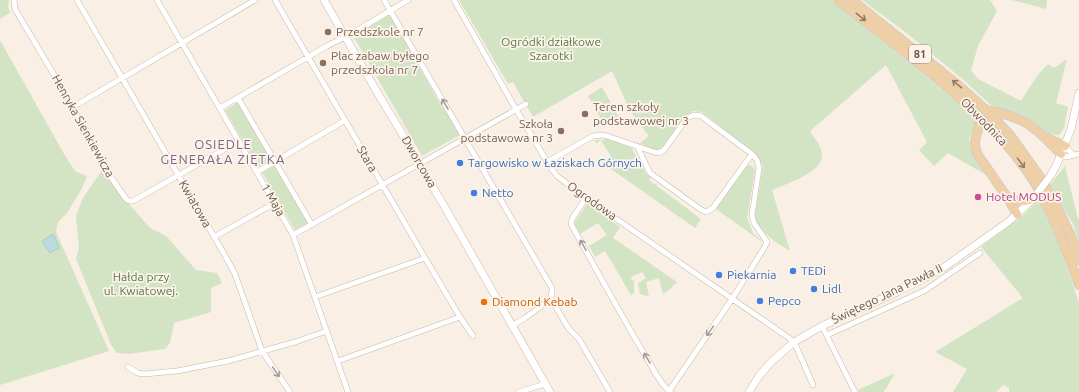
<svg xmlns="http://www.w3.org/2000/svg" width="1079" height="392" font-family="Ubuntu,sans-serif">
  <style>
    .green { fill: #d3e4c5 }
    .water { fill: #bbdcdf; stroke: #a3cbcf }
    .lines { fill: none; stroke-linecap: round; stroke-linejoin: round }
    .street-casing { stroke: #c8b7ac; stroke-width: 6 }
    .secondary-casing { stroke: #cdb9ad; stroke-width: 8 }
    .primary-casing { stroke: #d3cdca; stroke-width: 10 }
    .street { stroke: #fff; stroke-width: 5 }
    .secondary { stroke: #fff; stroke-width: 7 }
    .primary { stroke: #efcfa5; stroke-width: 8 }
    .secondary-bridge-casing { stroke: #cdb9ad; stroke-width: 8; stroke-linecap: butt }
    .secondary-bridge { stroke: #fff; stroke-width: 7 }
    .oneway { stroke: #947b67 }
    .oneway2 { stroke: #a79a94 }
    .education-dot { fill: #8d6e63; stroke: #fcf4e9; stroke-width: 1.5 }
    .shop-dot { fill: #3f7fe0; stroke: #fcf4e9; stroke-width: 1.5 }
    .hotel-dot { fill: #d1479c; stroke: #fcf4e9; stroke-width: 1.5 }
    .food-dot { fill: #e8710a; stroke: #fcf4e9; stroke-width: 1.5 }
    .labels { text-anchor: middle; stroke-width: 3.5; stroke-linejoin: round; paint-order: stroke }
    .shield { fill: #fcf4e9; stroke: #98867c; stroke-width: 1 }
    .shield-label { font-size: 11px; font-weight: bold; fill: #6d574d }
    .education-label { font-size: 12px; fill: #785e54; stroke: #fcf4e9; text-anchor: start }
    .park-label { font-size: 12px; fill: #5a774a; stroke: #fcf4e9 }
    .street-label { font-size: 12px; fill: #6d574d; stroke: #fcf4e9 }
    .shop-label { font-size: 12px; fill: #366cbe; stroke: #fcf4e9; text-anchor: start }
    .hotel-label { font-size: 12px; fill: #b23c85; stroke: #fcf4e9; text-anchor: start }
    .food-label { font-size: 12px; fill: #c56008; stroke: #fcf4e9; text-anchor: start }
    .neighbourhood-label { font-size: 13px; letter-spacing: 1px; fill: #7b668a; stroke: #fcf4e9 }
  </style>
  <rect width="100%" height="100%" fill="#f9efe4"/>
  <path class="green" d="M0,0H9L8,6L10,13L0,19Z
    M459,0H832L974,116L976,123L975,128L969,139L971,149L988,176L948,153L934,166L919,150L927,142L886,65L810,131C814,138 823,147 822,156C821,173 786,184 772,190L790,251L774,241L766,234L757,224L755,215L763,166L756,154L702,112L692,111L662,150L661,149L655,150L640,143L649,136L630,111L612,71L533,117L513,82L508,84Z
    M862,0H990L997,11L978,46L971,70L978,79L1021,101L1037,76L1048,64L1054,68L1067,59L1056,103L1068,107L1064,128L1059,135L1047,134L995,109L966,82L908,34Z
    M1012,0H1047L1046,9Z
    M389,15H391L420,64V68L441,106L445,108L460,135L422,156L354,37L355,35Z
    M0,40L64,154L75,171L87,176L81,190L67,213L58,222L56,232L109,351L0,385Z
    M602,87L618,116L604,124L588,96Z
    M238,102L271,160L258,167L225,110Z
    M605,138L632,148L633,151L647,175L651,176L649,180L701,219L695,228L601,162L611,156L601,140L597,143L595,142V140H605Z
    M274,165L308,223L295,230L262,172Z
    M750,165L754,168L755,171L747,218L753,233L765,244L716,209L746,166Z
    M1065,166L1078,219H1079V247L1074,226L1050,185Z
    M102,170L123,199L130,205L150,228L166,236L196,270L217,273L222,283L211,288V312L174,323L170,343L165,349L128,354L117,353L111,345L105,330L76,259L79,248L76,216L83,198Z
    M1039,200L1059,244L1079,303V392H1009V388L1003,385L996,392H953L967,369L935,352L1023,298L981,247L1021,217Z
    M587,204L620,227L613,238L677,282L669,290L663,294L659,278L646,282L649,297L640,294L638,283L646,278L642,272L631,277L632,281L634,280V293L631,295L605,251L595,257L589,246L607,235L598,223L580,234L574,223Z
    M895,373L884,392H859L858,390Z"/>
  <path class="water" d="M53,234L57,242L59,248L50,253L42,241Z"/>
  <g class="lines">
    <g class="street-casing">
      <path id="street" d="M14,0L15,9L73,107L102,164L126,199L129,201H133L239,141
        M77,0L227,259L235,274L262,351L290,392
        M157,0L293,235L348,392
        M275,0L425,258L460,317L473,336
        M384,0L552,288V291L551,299L569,329L579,339L610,392
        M454,0L514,106L549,165L557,176L586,198L789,338L796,346L813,385
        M238,98L312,225
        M73,107L255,0
        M220,108L327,46L351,34L408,0
        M637,146L650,173L700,209L706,212L713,208L752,154
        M1065,146L1073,155
        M1061,154L1066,157L1079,154
        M547,162L593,136L604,135L654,152L659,153L664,150L687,118L694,115L701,116L752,154L757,160L759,168L752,215L754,223L767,242L764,248L732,299L669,391
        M257,172L344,121
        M586,198L572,219L571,224C595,267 619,312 645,355C652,366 660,385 671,392
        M293,235L526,104
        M214,237L275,203
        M315,297L425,258
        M513,325L525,318L551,299
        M822,326L855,392
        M827,335L924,291L980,253
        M338,361L460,317
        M128,367L138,373L144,374L177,371L228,361L295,342L327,331
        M519,392L545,384"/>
    </g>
    <g class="secondary-casing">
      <path id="secondary" d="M324,0L377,92L404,137L419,164L443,204L550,392
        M1051,175L1057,164L1071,129L1079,93
        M749,392L759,376L771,362L794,342L822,326L899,291L923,279L943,268L1008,222L1033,199"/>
    </g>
    <g class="primary-casing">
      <path id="primary" d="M838,0C865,21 892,42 919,64C963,99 1006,136 1036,185C1054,216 1067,251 1079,285
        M852,0L958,85L986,110L1010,135L1040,177L1056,205L1070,234L1079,260
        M987,110C998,113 1010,115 1020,120C1036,127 1049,142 1061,154
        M977,114C984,132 969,136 978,155L1007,197L1017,214
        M1047,138L1065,146
        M1008,197C1017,203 1023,202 1033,199"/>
    </g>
    <use href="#street" class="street"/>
    <use href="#secondary" class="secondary"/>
    <use href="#primary" class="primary"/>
    <g class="secondary-bridge-casing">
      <path id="secondary-bridge" d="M1033,199L1051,175"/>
    </g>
    <use href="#secondary-bridge" class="secondary-bridge"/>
  </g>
  <defs><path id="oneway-shaft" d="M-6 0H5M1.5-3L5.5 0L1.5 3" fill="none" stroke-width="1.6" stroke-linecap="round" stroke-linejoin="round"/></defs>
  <g class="oneway">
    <use href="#oneway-shaft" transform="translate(861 17) rotate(38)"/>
    <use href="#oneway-shaft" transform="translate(957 84) rotate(-140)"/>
    <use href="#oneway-shaft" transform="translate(1021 163) rotate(54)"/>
  </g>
  <g class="oneway2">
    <use href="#oneway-shaft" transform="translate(445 104) rotate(-120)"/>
    <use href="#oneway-shaft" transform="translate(583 245) rotate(-120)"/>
    <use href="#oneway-shaft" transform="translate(710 331) rotate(125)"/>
    <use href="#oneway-shaft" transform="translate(647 358) rotate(-121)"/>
    <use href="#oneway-shaft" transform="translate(276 372) rotate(56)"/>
  </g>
  <g class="education-dot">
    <circle cx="328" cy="32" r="4"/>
    <circle cx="323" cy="63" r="4"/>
    <circle cx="585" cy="114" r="4"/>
    <circle cx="561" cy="131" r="4"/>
  </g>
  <g class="shop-dot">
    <circle cx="460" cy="163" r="4"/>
    <circle cx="474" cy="193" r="4"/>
    <circle cx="793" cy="271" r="4"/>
    <circle cx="719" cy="275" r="4"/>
    <circle cx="814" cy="289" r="4"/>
    <circle cx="760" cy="301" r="4"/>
  </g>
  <circle class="hotel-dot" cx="978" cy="197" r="4"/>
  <circle class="food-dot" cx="484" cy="302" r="4"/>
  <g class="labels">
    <rect class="shield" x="909" y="45" width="22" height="18" rx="3"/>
    <g class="shield-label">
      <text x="920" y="58">81</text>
    </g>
    <g class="education-label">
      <text x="336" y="36">Przedszkole nr 7</text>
      <text x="331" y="60">Plac zabaw byłego<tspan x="331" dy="14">przedszkola nr 7</tspan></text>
      <text x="593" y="111">Teren szkoły<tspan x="593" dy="14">podstawowej nr 3</tspan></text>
      <text x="553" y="128" text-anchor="end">Szkoła<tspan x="553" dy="14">podstawowa nr 3</tspan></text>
    </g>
    <g class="park-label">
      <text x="551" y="46">Ogródki działkowe<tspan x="551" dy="14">Szarotki</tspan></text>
      <text x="141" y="281">Hałda przy<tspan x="141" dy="14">ul. Kwiatowej.</tspan></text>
    </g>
    <g class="street-label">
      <text transform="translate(984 122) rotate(46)" y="4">Obwodnica</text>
      <text transform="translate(83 126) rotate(61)" y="4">Henryka Sienkiewicza</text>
      <text transform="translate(367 159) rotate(60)" y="4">Stara</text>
      <text transform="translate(419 162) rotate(60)" y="4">Dworcowa</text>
      <text transform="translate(273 200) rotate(60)" y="4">1 Maja</text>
      <text transform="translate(592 201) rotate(35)" y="4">Ogrodowa</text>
      <text transform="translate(195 204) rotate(60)" y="4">Kwiatowa</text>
      <text transform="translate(887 294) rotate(-26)" y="4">Świętego Jana Pawła II</text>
    </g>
    <g class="shop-label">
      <text x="468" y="167">Targowisko w Łaziskach Górnych</text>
      <text x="482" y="197">Netto</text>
      <text x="801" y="275">TEDi</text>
      <text x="727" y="279">Piekarnia</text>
      <text x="822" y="293">Lidl</text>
      <text x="768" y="305">Pepco</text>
    </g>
    <g class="hotel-label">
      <text x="986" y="201">Hotel MODUS</text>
    </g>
    <g class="food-label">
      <text x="492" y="306">Diamond Kebab</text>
    </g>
    <g class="neighbourhood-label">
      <text x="223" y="149">OSIEDLE<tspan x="223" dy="15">GENERAŁA ZIĘTKA</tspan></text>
    </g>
  </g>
</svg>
